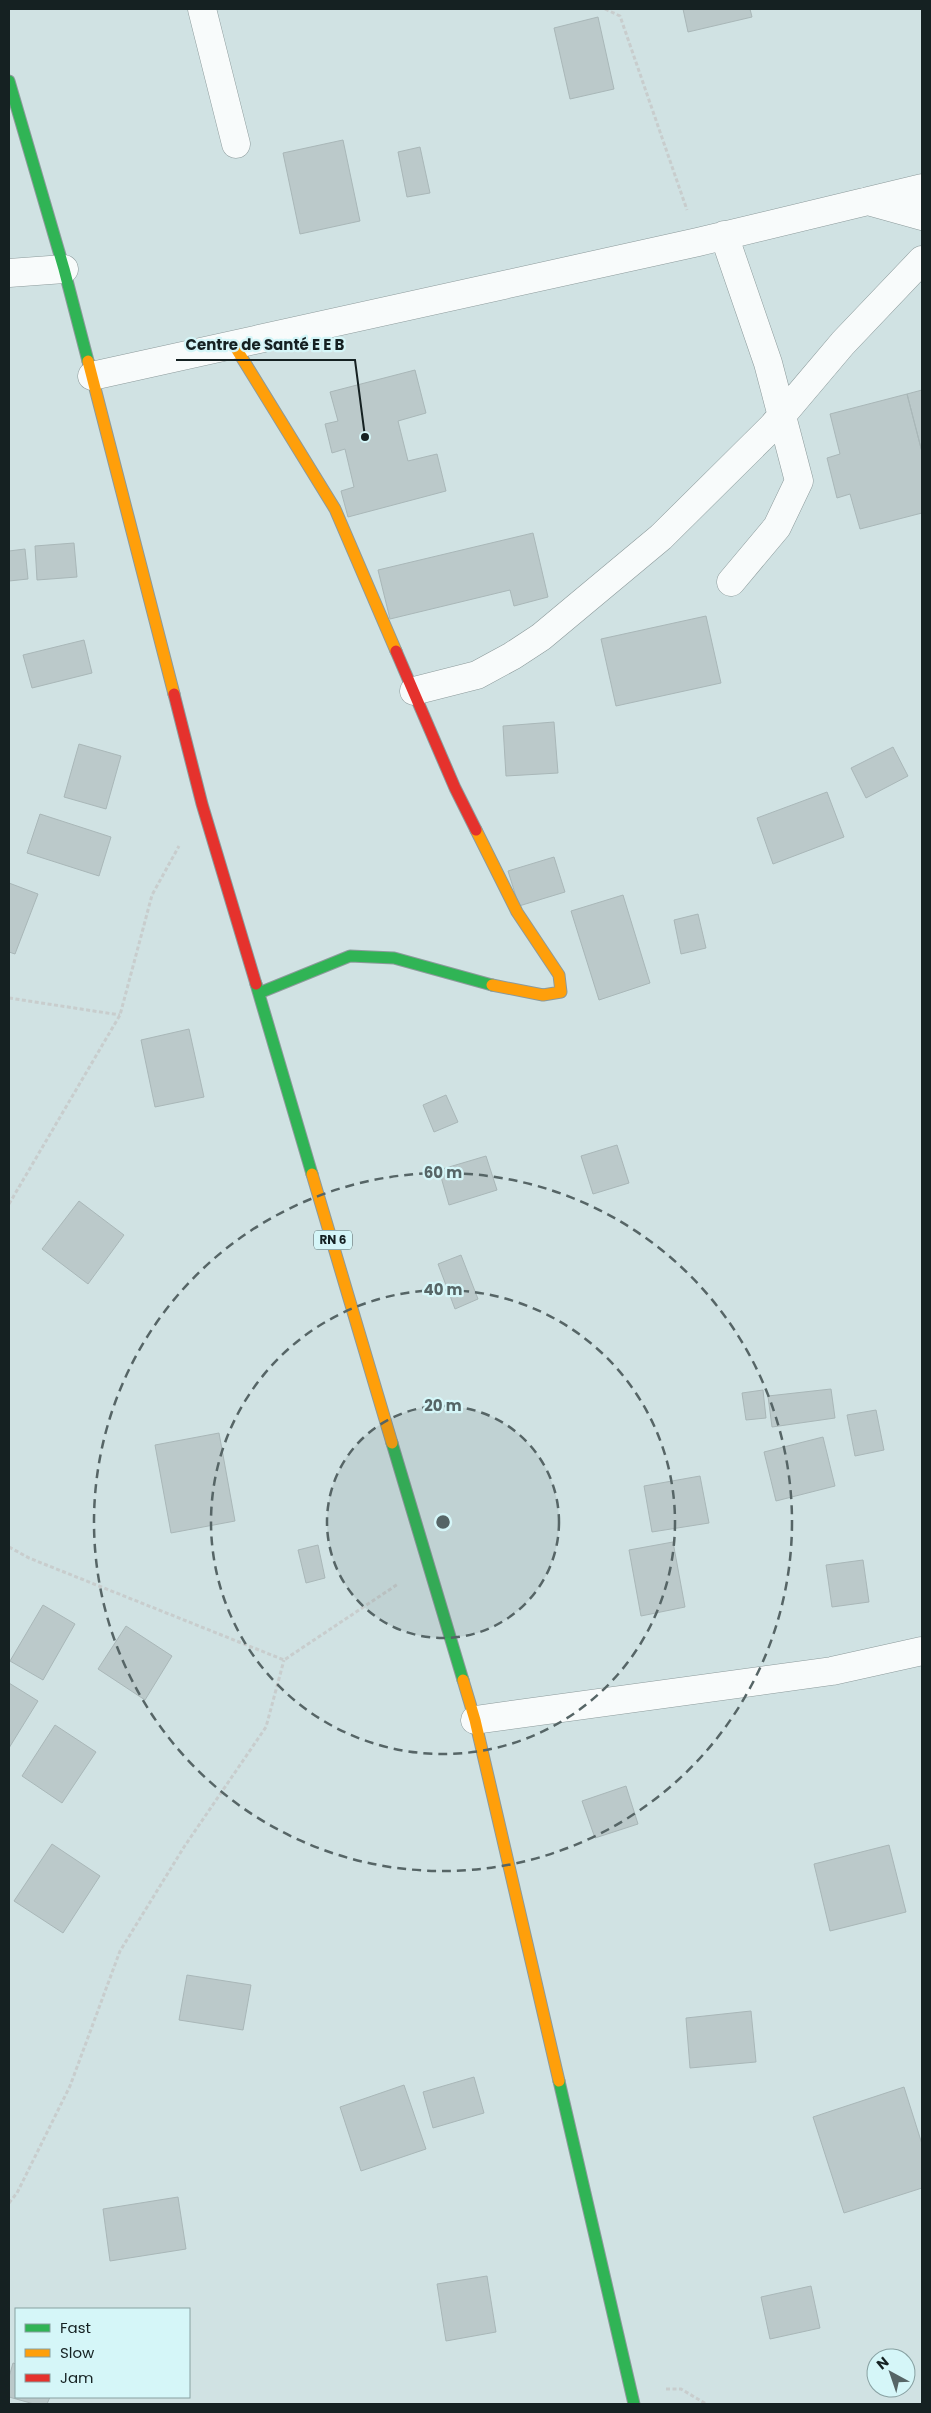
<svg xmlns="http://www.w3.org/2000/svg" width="931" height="2413" font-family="Poppins,sans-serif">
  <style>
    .building { fill: #bbc9ca; stroke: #a9b7b8 }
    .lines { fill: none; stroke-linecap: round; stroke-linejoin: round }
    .street-casing { stroke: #8c9a9b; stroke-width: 29 }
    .fast-casing { stroke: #8c9a9b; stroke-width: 13 }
    .slow-casing { stroke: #8c9a9b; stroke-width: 13 }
    .jam-casing { stroke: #8c9a9b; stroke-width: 13 }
    .path { stroke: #c8cdcd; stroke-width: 3; stroke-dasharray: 4 2.5; stroke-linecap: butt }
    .street { stroke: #f8fbfb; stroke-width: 28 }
    .fast { stroke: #30b455; stroke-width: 11 }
    .slow { stroke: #ff9f0a; stroke-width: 11 }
    .jam { stroke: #e5322d; stroke-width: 11 }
    .ring { fill: none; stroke: #566566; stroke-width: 2.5; stroke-dasharray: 9 6 }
    .labels { text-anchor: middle; stroke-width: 4.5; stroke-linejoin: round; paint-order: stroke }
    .shield { fill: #d5f6f8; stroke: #4f6162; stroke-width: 1 }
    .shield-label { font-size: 12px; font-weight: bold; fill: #152122 }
    .centre { fill: #566566; stroke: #d5f6f8; stroke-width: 2.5 }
    .ring-label { font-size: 15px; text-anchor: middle; font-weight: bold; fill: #566566; stroke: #d5f6f8; stroke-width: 4.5; stroke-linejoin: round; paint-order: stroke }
    .leader { fill: none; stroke: #152122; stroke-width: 2 }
    .callout-dot { fill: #152122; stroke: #d5f6f8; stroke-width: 2 }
    .callout-label { font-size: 15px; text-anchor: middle; font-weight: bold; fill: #152122; stroke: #d5f6f8; stroke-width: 4.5; stroke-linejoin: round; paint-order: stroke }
  </style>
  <rect width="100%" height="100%" fill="#d0e2e3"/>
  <path class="building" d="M683,9H750L752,17L688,32Z
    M598,17L614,89L570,99L554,28Z
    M343,140L360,221L300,234L283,153Z
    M420,147L430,193L407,197L398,152Z
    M415,370L426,413L398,421L408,461L437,454L446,491L348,517L341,491L354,487L345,449L332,453L325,424L338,421L330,392Z
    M922,390V452L907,394Z
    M907,394L922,452V513L860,529L850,494L837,498L827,458L840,454L830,414Z
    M533,533L548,597L514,606L510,590L390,619L378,570Z
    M74,543L77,577L37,580L35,546Z
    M25,549L28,579L9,581V551Z
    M706,616L721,683L616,706L601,639Z
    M84,640L92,673L32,688L23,655Z
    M554,722L558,773L506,776L503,726Z
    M79,744L121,756L106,809L64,797Z
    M893,747L908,776L866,798L851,768Z
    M827,792L844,837L773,864L757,818Z
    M40,814L111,837L99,876L27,853Z
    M554,857L565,892L519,906L508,871Z
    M9,883L38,894L15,954L9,952Z
    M623,895L650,983L599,1000L571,911Z
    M698,914L706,948L681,954L674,920Z
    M189,1029L204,1097L155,1107L141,1040Z
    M446,1095L458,1122L434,1132L423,1105Z
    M617,1145L629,1183L593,1194L581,1156Z
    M486,1156L497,1190L449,1205L439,1170Z
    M79,1201L124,1235L88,1284L42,1249Z
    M461,1255L478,1299L455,1309L438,1264Z
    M831,1389L835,1418L772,1427L768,1396Z
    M763,1390L766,1418L746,1420L742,1393Z
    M876,1410L884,1450L855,1456L847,1415Z
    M219,1433L235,1521L171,1533L155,1445Z
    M823,1437L835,1486L776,1501L764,1452Z
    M700,1476L709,1523L652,1532L644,1486Z
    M673,1542L685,1607L641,1616L629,1550Z
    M318,1545L325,1578L306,1583L298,1550Z
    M863,1560L869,1602L832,1607L826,1565Z
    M43,1605L75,1624L43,1680L10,1661Z
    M126,1626L172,1656L145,1700L98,1669Z
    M9,1683L38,1701L9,1748Z
    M55,1725L96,1752L62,1803L22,1776Z
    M626,1786L638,1824L595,1838L582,1801Z
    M52,1844L100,1876L63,1933L14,1901Z
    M889,1845L906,1912L830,1931L814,1864Z
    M187,1975L251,1985L243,2030L179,2020Z
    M751,2011L756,2062L690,2068L686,2018Z
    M474,2077L484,2113L433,2128L423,2092Z
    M404,2085L426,2149L361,2171L340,2107Z
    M904,2087L922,2144V2188L844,2213L813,2117Z
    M178,2197L186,2249L110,2261L103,2209Z
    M487,2276L496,2332L446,2341L437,2284Z
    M811,2286L820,2328L770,2339L761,2297Z
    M13,2363L16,2364V2397H50L47,2404H34L9,2397V2377Z"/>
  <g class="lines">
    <g class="street-casing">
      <path id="street" d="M202,9L236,144
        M868,201L922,216
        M724,235L768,363L799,481L777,527L731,582
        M9,273L64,269
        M92,376L698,242L922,188
        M414,691L477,675L512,656L541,637L661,537L772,427L843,343L922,260
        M475,1720L832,1671L922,1651"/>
    </g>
    <g class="fast-casing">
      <path id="fast" d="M9,81L64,269L88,361
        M256,984L312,1174
        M259,993L350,956L394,958L492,985
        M392,1443L463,1680
        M559,2081L634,2404"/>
    </g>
    <g class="slow-casing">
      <path id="slow" d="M234,345L335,509L396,651
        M88,361L174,694
        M476,830L517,912L559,975L561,992L543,995L492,985
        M312,1174L392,1443
        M463,1680L475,1720L559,2081"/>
    </g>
    <g class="jam-casing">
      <path id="jam" d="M396,651L455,788L476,830
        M174,694L202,804L256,984"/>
    </g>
    <path class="path" d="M605,9L620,16L687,210
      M9,998L120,1015
      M9,1204L120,1015L152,895L179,846
      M9,1547L29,1558L284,1660L398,1584
      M9,2203L17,2193L70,2086L120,1951L184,1847L266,1727L284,1660
      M666,2389H681L706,2404"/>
    <use href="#street" class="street"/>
    <use href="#fast" class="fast"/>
    <use href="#slow" class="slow"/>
    <use href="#jam" class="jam"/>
  </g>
  <circle cx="443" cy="1522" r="116" fill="#566566" fill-opacity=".12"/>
  <g class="ring">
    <circle cx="443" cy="1522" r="116"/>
    <circle cx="443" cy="1522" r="232"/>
    <circle cx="443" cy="1522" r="349"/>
  </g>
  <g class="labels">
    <rect class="shield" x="314" y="1230.5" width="38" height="19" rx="4"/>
    <g class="shield-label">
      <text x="333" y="1244">RN 6</text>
    </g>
  </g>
  <circle cx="443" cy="1522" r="8" class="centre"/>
  <g class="ring-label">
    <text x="443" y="1178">60 m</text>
    <text x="443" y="1295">40 m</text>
    <text x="443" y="1411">20 m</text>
  </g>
  <path class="leader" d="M365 437L355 360H176"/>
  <circle class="callout-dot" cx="365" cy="437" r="5"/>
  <g class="callout-label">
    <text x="265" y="350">Centre de Santé E E B</text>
  </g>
  <rect width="931" height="2413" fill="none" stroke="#152122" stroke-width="20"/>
  <rect x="15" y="2308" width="175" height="90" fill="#d5f6f8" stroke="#88a1a2"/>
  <rect x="25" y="2324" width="25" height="8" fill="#30b455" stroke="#88a1a2"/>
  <text x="60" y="2333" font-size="15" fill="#152122">Fast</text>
  <rect x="25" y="2349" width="25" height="8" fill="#ff9f0a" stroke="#88a1a2"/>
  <text x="60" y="2358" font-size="15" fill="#152122">Slow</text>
  <rect x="25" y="2374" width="25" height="8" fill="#e5322d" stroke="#88a1a2"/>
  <text x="60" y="2383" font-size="15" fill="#152122">Jam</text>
  <g transform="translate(891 2373) rotate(320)"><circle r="24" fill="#d5f6f8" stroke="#88a1a2"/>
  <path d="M0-4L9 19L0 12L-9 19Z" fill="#566566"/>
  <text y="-8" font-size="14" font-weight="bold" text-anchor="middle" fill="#152122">N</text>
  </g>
</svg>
